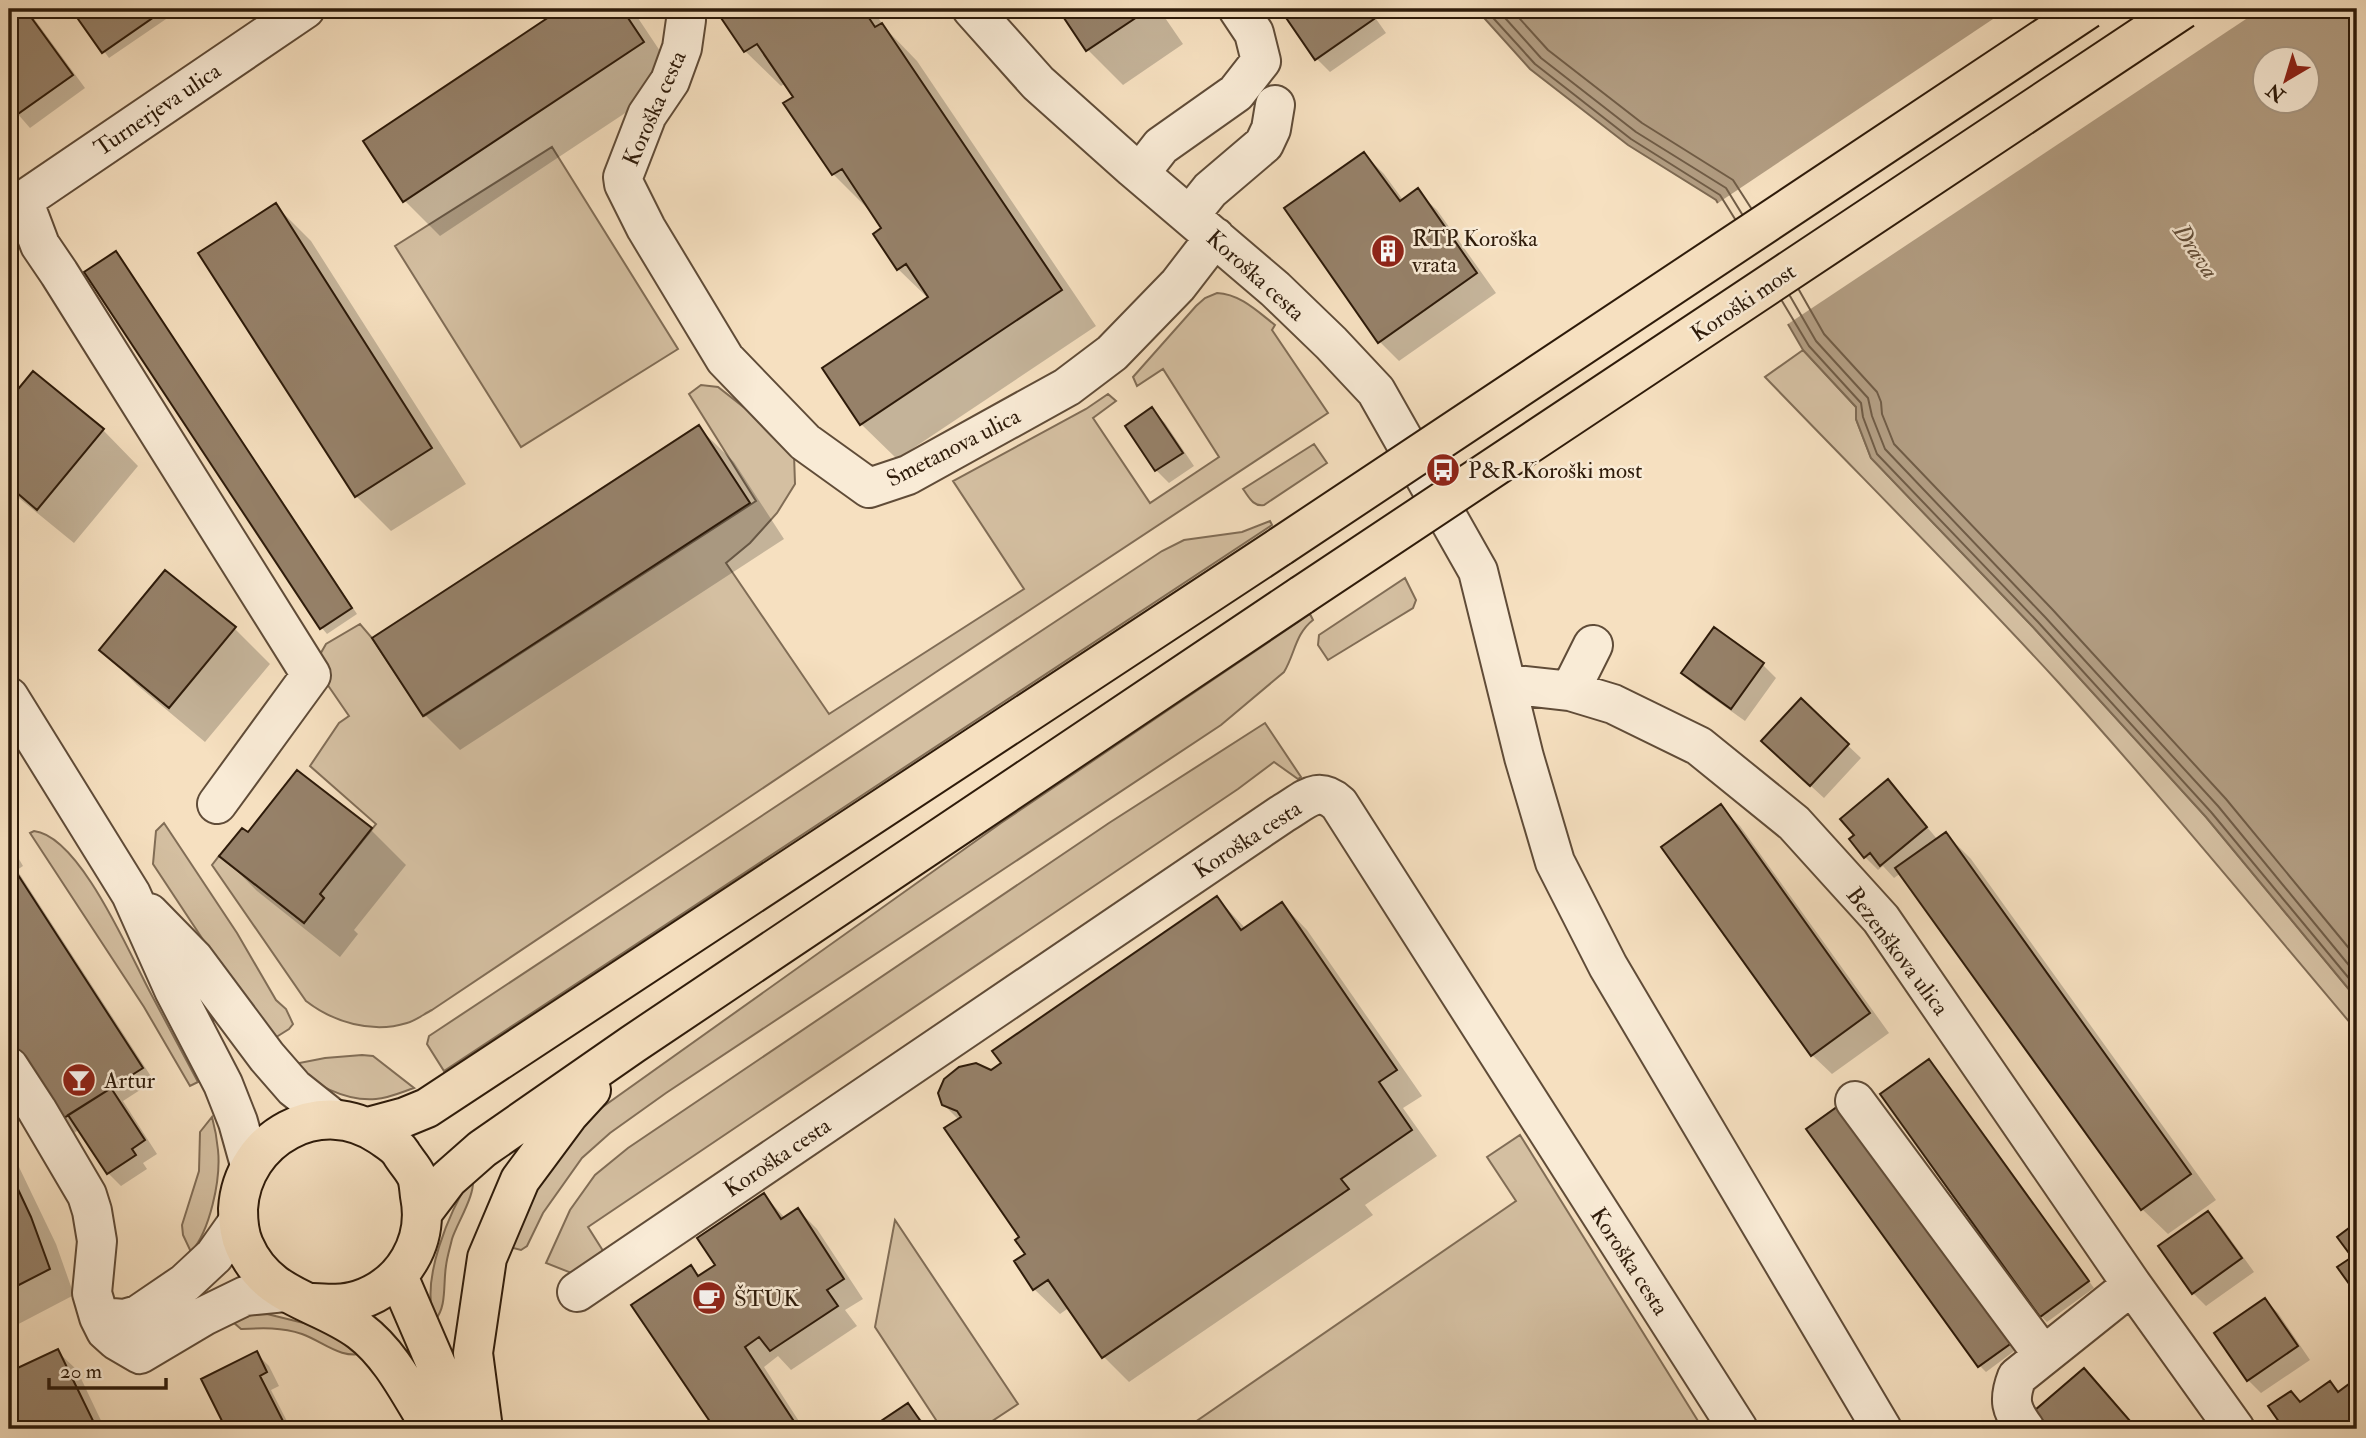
<svg xmlns="http://www.w3.org/2000/svg" width="2366" height="1438" font-family="'IM FELL Double Pica',serif">
  <style>
    .green { fill: #d4bfa1; stroke: #816d56; stroke-width: 2 }
    .water { fill: #b29d82; stroke: #7d6952; stroke-width: 2; fill-rule: evenodd }
    .pier { fill: #f6e0c0 }
    .shadow { fill: #0003 }
    .lines { fill: none; stroke-linecap: round; stroke-linejoin: round }
    .shore { stroke: #705c46; stroke-width: 2 }
    .building { fill: #968169; stroke: #2e1b0a; stroke-width: 2 }
    .minor-casing { stroke: #604c38; stroke-width: 42 }
    .major-casing { stroke: #2e1b0a; stroke-width: 42 }
    .minor { stroke: #f9ebd6; stroke-width: 38 }
    .major { stroke: #f6e0c0; stroke-width: 38 }
    .major-bridge-casing { stroke: #2e1b0a; stroke-width: 42; stroke-linecap: butt }
    .major-bridge { stroke: #f6e0c0; stroke-width: 38 }
    .labels { text-anchor: middle; stroke-width: 5; stroke-linejoin: round; paint-order: stroke }
    .street-label { font-size: 23px; fill: #2e1b0a; stroke: #f9ebd6 }
    .poi-label { font-size: 23px; fill: #2e1b0a; stroke: #f9ebd6; text-anchor: start }
    .water-label { font-size: 24px; font-style: italic; fill: #634f3a; stroke: #f9ebd6 }
  </style>
  <rect width="100%" height="100%" fill="#f6e0c0"/>
  <filter id="stains"><feTurbulence type="fractalNoise" baseFrequency=".00286" numOctaves="4"/><feColorMatrix values="0 0 0 0 .2 0 0 0 0 .09 0 0 0 0 .02 0 0 0 .5 -.17"/></filter>
  <radialGradient id="worn" r=".72"><stop offset=".6" stop-color="#630" stop-opacity="0"/><stop offset="1" stop-color="#630" stop-opacity=".3"/></radialGradient>
  <path class="green" d="M552,147L678,349L521,447L395,246Z
    M1217,293C1240,294 1257,311 1275,325L1272,330L1328,413L936,672L432,1010C424,1014 415,1021 407,1023C372,1034 333,1022 306,1001L212,865L219,856L304,923L324,898L320,894L376,824L310,766L339,723L349,716L314,665L326,644L360,624L372,638L424,716L756,501L689,394L701,385L718,387L774,431L794,454L795,484L777,513L750,543L726,563L829,714L1024,589L953,481L1086,409L1108,394L1116,401L1093,418L1150,503L1219,457L1163,369L1137,386L1133,377L1196,306L1205,298Z
    M1803,350L1856,407V419L1871,458L2033,627L2206,817L2357,999V1031C2258,914 2161,796 2058,682C1963,578 1863,479 1765,377Z
    M1314,444L1327,463L1264,505C1253,507 1249,497 1243,489Z
    M1270,521L1272,525C997,708 719,888 444,1071L427,1044L429,1036L1162,551L1184,540L1242,532Z
    M1405,578L1416,600L1413,608L1328,660L1318,645L1319,635Z
    M1310,614L1313,620C1295,634 1295,654 1284,672L1221,725L666,1093L610,1133L582,1158L543,1213L527,1246L521,1250L505,1246L537,1180L597,1111L1001,823Z
    M1265,723L1301,777L1298,779L1274,762L1238,789L588,1227L605,1254L574,1274L546,1263L570,1210L595,1175L628,1148L1109,823Z
    M164,823L237,933L276,1000L286,1009L293,1024L289,1029L270,1041L153,864L156,831Z
    M34,831C80,836 130,955 150,992C166,1022 182,1052 198,1082L190,1086L144,1007L30,833Z
    M362,1055L373,1056L414,1088C402,1092 389,1098 376,1099C344,1102 314,1083 289,1065L325,1058Z
    M212,1117C215,1128 217,1139 218,1150C221,1179 210,1231 191,1252L183,1235L182,1225L199,1171L200,1132Z
    M1520,1135L1703,1429H1185L1516,1201L1487,1157Z
    M472,1176C478,1191 457,1223 452,1239C450,1248 447,1257 446,1266C443,1284 447,1307 435,1320C419,1281 450,1210 472,1176Z
    M895,1220L1018,1404L980,1429H942L875,1327Z
    M267,1314L320,1327L365,1353C341,1360 324,1342 302,1334C281,1327 262,1328 241,1329L233,1322L251,1315Z"/>
  <path class="water" d="M1476,9H2357V999L2206,817L2033,627L1871,458L1856,419V407L1803,350L1716,200L1628,145L1530,69ZM2264,60H2306V102H2264Z"/>
  <path class="pier" d="M2008,9H2261L1785,326L1715,205Z"/>
  <path class="shadow" d="M9,9H27L85,88L30,128L9,104Z
    M73,9H163L169,17L109,58Z
    M564,9H629L638,18L678,78L440,236L405,201L365,141Z
    M717,9H872L886,29L917,61L1096,326L897,459L861,424L825,369L929,299L898,269L884,228L870,208L868,209L833,174L795,97L786,83L781,86L745,51Z
    M1060,9H1159L1183,44L1123,85L1088,50Z
    M1282,9H1369L1386,33L1330,72L1317,59Z
    M1364,154L1384,174L1403,200L1417,191L1437,210L1496,293L1399,361L1380,342L1286,209Z
    M275,205L311,241L466,484L391,531L356,496Z
    M116,254L122,260L357,614L327,634L321,627Z
    M33,373L103,430L138,466L74,543L9,490V403Z
    M1152,410L1165,423L1194,466L1169,483L1156,470L1127,426Z
    M698,427L734,462L784,539L460,750L425,715Z
    M166,572L235,629L270,664L205,742L137,685L101,650Z
    M1714,630L1763,665L1776,678L1745,721L1696,686L1683,673Z
    M1801,701L1861,758L1824,798L1776,754Z
    M297,773L371,830L406,865L354,930L358,934L340,957L257,891L222,856L248,835Z
    M1900,795L1938,840L1946,834L1971,859L2216,1200L2168,1234L2142,1209L1901,873L1894,878L1883,866L1878,870L1865,857Z
    M1720,807L1740,826L1889,1033L1832,1074L1812,1055Z
    M9,842L23,866L17,870L154,1081L123,1101L157,1154L143,1163L147,1169L121,1186L108,1173L80,1129L74,1133L61,1120L9,1040Z
    M1217,898L1246,929L1282,904L1307,930L1422,1096L1403,1108L1437,1156L1365,1205L1373,1215L1129,1382L1104,1357L1070,1307L1060,1314L1034,1289L1022,1237L959,1120L941,1102L939,1097L942,1087L991,1072Z
    M1929,1061L2094,1288L2047,1322L2041,1316Z
    M1809,1129L2017,1349L1986,1372L1980,1366Z
    M9,1150L18,1165L56,1244L74,1295L9,1329Z
    M764,1195L785,1218L798,1210L817,1229L863,1299L845,1310L857,1326L791,1370L778,1356L764,1367L804,1429H717L634,1305L691,1268L700,1277L717,1265Z
    M2208,1213L2221,1226L2254,1272L2206,1306L2193,1293Z
    M2265,1300L2278,1313L2310,1360L2261,1393L2248,1380L2217,1333Z
    M57,1351L77,1370L105,1429H12L9,1422V1374Z
    M256,1353L269,1366L279,1386L271,1390L291,1429H228L203,1380Z
    M2084,1371L2103,1390L2137,1429H2042Z
    M2357,1380V1429H2286L2271,1407L2291,1393L2301,1403L2330,1383L2340,1393Z
    M908,1405L930,1429H872Z"/>
  <g class="lines">
    <path class="shore" d="M1485,9L1535,64L1631,139L1720,195L1735,219
      M1497,9L1541,58L1636,132L1726,188L1742,214
      M1511,9L1548,50L1642,123L1733,180L1751,208
      M1799,290L1824,334L1877,392L1881,402L1882,414L1894,444L2052,609L2226,799L2357,958
      M1790,296L1816,341L1868,398L1872,416L1885,449L2045,617L2218,806L2357,975
      M1782,301L1809,346L1861,403L1863,417L1877,454L2038,622L2211,812L2357,988"/>
  </g>
  <path class="building" d="M9,9H25L73,75L15,116L9,107Z
    M71,9H163L164,10L102,53Z
    M561,9H622L644,42L403,202L363,141Z
    M715,9H863L875,27L882,23L1062,290L860,425L822,368L928,297L906,264L897,270L873,234L881,228L842,169L832,175L783,103L793,97L757,44L744,52Z
    M1058,9H1149L1086,51Z
    M1280,9H1367L1374,19L1315,60Z
    M1364,152L1400,201L1418,188L1477,273L1378,343L1284,208Z
    M276,203L432,448L355,497L198,253Z
    M116,251L352,608L320,629L84,272Z
    M33,371L104,429L37,510L9,486V400Z
    M1152,407L1183,453L1155,471L1125,426Z
    M699,425L750,503L423,716L372,638Z
    M165,570L236,627L169,708L99,650Z
    M1714,627L1764,663L1731,709L1681,673Z
    M1801,698L1849,744L1810,786L1761,741Z
    M297,770L372,828L320,894L324,898L304,923L219,856L242,828L248,832Z
    M1888,779L1927,827L1880,866L1870,853L1864,858L1849,839L1854,835L1840,819Z
    M1721,804L1870,1013L1811,1056L1661,847Z
    M1946,832L2191,1174L2141,1210L1895,868Z
    M9,861L143,1068L59,1121L9,1043Z
    M1217,896L1241,930L1282,902L1397,1070L1379,1082L1412,1130L1341,1179L1349,1189L1102,1358L1048,1280L1033,1290L1014,1261L1025,1254L1015,1240L1019,1237L944,1128L961,1117L957,1111L942,1105L938,1093L944,1079L959,1067L976,1063L991,1070L1001,1063L992,1051Z
    M1929,1059L2089,1281L2040,1317L1880,1094Z
    M111,1088L145,1140L132,1149L136,1155L107,1174L68,1115Z
    M1841,1104L2013,1342L1978,1367L1806,1129Z
    M9,1170L31,1217L50,1269L9,1290Z
    M764,1193L781,1219L798,1208L844,1279L827,1290L838,1306L770,1351L759,1337L745,1347L799,1429H715L631,1305L691,1265L698,1276L715,1265L697,1238Z
    M2208,1211L2242,1258L2192,1294L2158,1246Z
    M2357,1222V1264L2337,1237Z
    M2352,1257L2357,1264V1295L2337,1267Z
    M2265,1298L2298,1346L2247,1381L2214,1333Z
    M58,1349L97,1429H11L9,1426V1372Z
    M257,1351L267,1372L260,1376L287,1429H226L201,1379Z
    M2084,1368L2137,1429H2039L2028,1416Z
    M2357,1378V1429H2284L2268,1406L2291,1391L2300,1402L2330,1381L2338,1392Z
    M908,1403L926,1429H869Z"/>
  <g class="lines">
    <g class="minor-casing">
      <path id="minor" d="M685,9L686,20L682,48L670,81L647,115L623,177L624,184L646,228L725,359L805,442L869,488L908,475L1067,387L1112,353L1178,285L1215,237
        M972,9L1038,83L1133,168L1275,289L1331,343L1376,391L1478,571L1524,757L1555,862L1608,966L1882,1429
        M1140,173L1161,146L1236,93L1261,61L1254,33L1238,9
        M23,200L40,245L59,273L311,675L217,804
        M9,210L305,9
        M1190,215L1210,190L1264,144L1271,129L1275,105
        M1506,684L1570,691L1613,704L1699,746L1794,823L1881,919L2132,1285L2235,1429
        M1570,691L1593,645
        M9,697L131,894L174,990L223,1084L238,1122L250,1165
        M149,913L194,959L267,1057L294,1088L333,1119
        M9,1067L37,1110L87,1195L92,1211L97,1241L92,1293L99,1317L106,1331L116,1340L140,1354L204,1316L245,1296L285,1292
        M1855,1101L2043,1355
        M577,1292L1282,814C1305,801 1317,784 1339,804L1738,1429
        M99,1317L124,1319L138,1315L185,1283L214,1256L238,1222
        M2025,1429C2011,1410 2008,1400 2017,1377L2132,1285"/>
    </g>
    <g class="major-casing">
      <path id="major" d="M368,1127L405,1117L427,1108L1281,546
        M423,1212L448,1179L482,1149L633,1044L1302,595
        M398,1276L464,1429
        M312,1303C328,1304 344,1305 359,1300C404,1285 429,1241 420,1196C419,1189 419,1181 416,1175C412,1167 405,1160 401,1153C396,1145 388,1141 381,1136C321,1094 242,1138 238,1209C238,1221 239,1234 244,1245C267,1299 318,1300 360,1331C392,1355 411,1396 432,1429
        M483,1429L473,1353L487,1258L520,1180L569,1114L591,1090"/>
    </g>
    <use href="#minor" class="minor"/>
    <use href="#major" class="major"/>
    <g class="major-bridge-casing">
      <path id="major-bridge" d="M1281,546L2088,9
        M1302,595L2183,9"/>
    </g>
    <use href="#major-bridge" class="major-bridge"/>
  </g>
  <defs>
    <g id="building-disc" transform="scale(1.75)"><circle r="9.5" fill="#8f2418" stroke="#f9ebd6"/><path d="M-4-6H4V6H1V3H-1V6H-4ZM-2.5-4.3h1.7v1.8h-1.7ZM.8-4.3h1.7v1.8H.8ZM-2.5-1h1.7V.8h-1.7ZM.8-1h1.7V.8H.8Z" fill="#fff"/></g>
    <g id="bus-disc" transform="scale(1.75)"><circle r="9.5" fill="#8f2418" stroke="#f9ebd6"/><path d="M-5-6H5V4H4V6H2V4H-2V6H-4V4H-5ZM-3.5-4V0h7V-4ZM-3.5 1.2v1.5H-2V1.2ZM2 1.2v1.5H3.5V1.2Z" fill="#fff"/></g>
    <g id="bar-disc" transform="scale(1.75)"><circle r="9.5" fill="#8f2418" stroke="#f9ebd6"/><path d="M-6-5H6L.8 .8V4.5H3.5V6h-7V4.5H-.8V.8Z" fill="#fff"/></g>
    <g id="cafe-disc" transform="scale(1.75)"><circle r="9.5" fill="#8f2418" stroke="#f9ebd6"/><path d="M-5.5-4.5H6V0H3Q3 3.5 0 3.5H-2.5Q-5.5 3.5-5.5 0ZM3-3.2v2h1.7v-2ZM-6 4.5H4V6H-6Z" fill="#fff"/></g>
  </defs>
  <g fill-rule="evenodd">
    <use href="#building-disc" x="1388" y="251"/>
    <use href="#bus-disc" x="1443" y="470"/>
    <use href="#bar-disc" x="79" y="1080"/>
    <use href="#cafe-disc" x="709" y="1298"/>
  </g>
  <g class="labels">
    <g class="street-label">
      <text transform="translate(654 108) rotate(-66)" y="8">Koroška cesta</text>
      <text transform="translate(157 109) rotate(-34)" y="8">Turnerjeva ulica</text>
      <text transform="translate(1256 275) rotate(42)" y="8">Koroška cesta</text>
      <text transform="translate(1743 302) rotate(-34)" y="8">Koroški most</text>
      <text transform="translate(953 447) rotate(-27)" y="8">Smetanova ulica</text>
      <text transform="translate(1247 839) rotate(-33)" y="8">Koroška cesta</text>
      <text transform="translate(1898 951) rotate(53)" y="8">Bezenškova ulica</text>
      <text transform="translate(777 1157) rotate(-34)" y="8">Koroška cesta</text>
      <text transform="translate(1630 1261) rotate(57)" y="8">Koroška cesta</text>
    </g>
    <g class="poi-label">
      <text x="1412" y="246">RTP Koroška<tspan x="1412" dy="26">vrata</tspan></text>
      <text x="1468" y="478">P&amp;R Koroški most</text>
      <text x="104" y="1088">Artur</text>
      <text x="734" y="1306">ŠTUK</text>
    </g>
    <g class="water-label">
      <text transform="translate(2196 251) rotate(56)" y="8">Drava</text>
    </g>
  </g>
  <rect width="2366" height="1438" fill="none" stroke="#f6e0c0" stroke-width="35"/>
  <rect x="10" y="10" width="2345" height="1417" fill="none" stroke="#2e1b0a" stroke-width="3.5"/>
  <rect x="18" y="18" width="2331" height="1403" fill="none" stroke="#2e1b0a" stroke-width="2"/>
  <g transform="translate(2286 80) rotate(218)"><circle r="33" fill="#f9ebd6" stroke="#a89884" stroke-width="2"/>
  <path d="M0-5L12 26L0 18L-12 26Z" fill="#8f2418"/>
  <text y="-10" font-size="19" font-weight="bold" text-anchor="middle" fill="#2e1b0a">N</text>
  </g>
  <path d="M49 1378v10h117v-10" fill="none" stroke="#2e1b0a" stroke-width="3.5"/>
  <text x="60" y="1378" font-size="21" fill="#2e1b0a" stroke="#f9ebd6" stroke-width="5" paint-order="stroke">20 m</text>
  <rect width="100%" height="100%" filter="url(#stains)"/>
  <rect width="100%" height="100%" fill="url(#worn)"/>
</svg>
